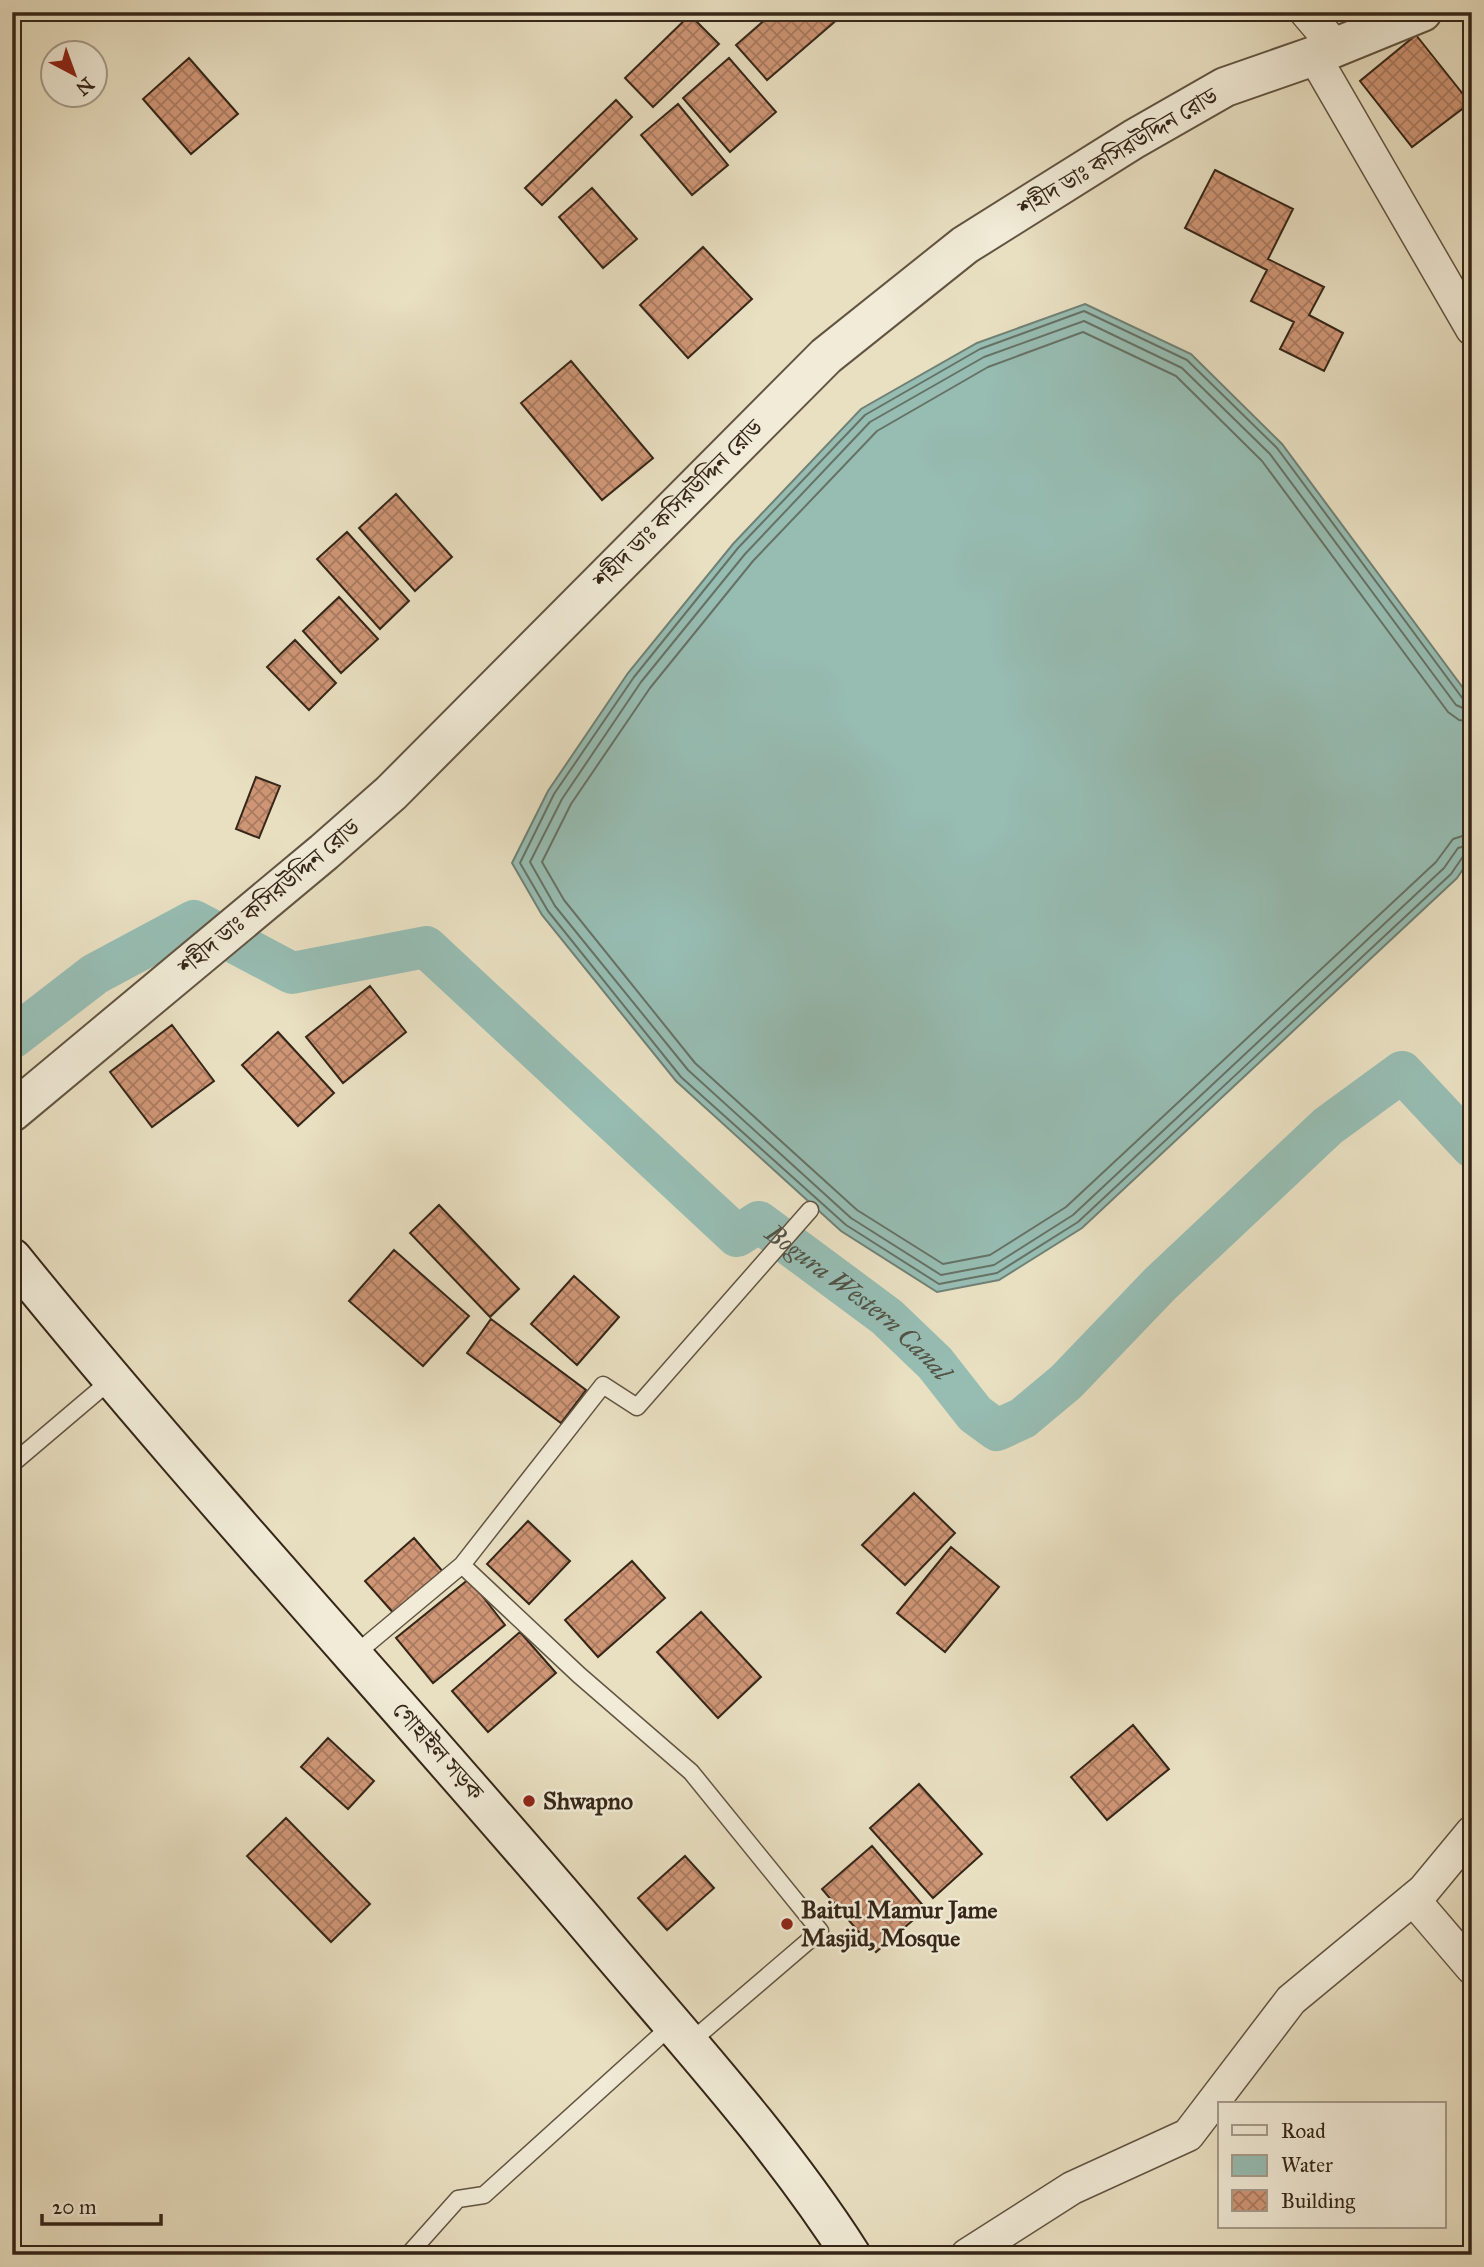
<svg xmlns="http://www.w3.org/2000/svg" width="1484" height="2267" font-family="'IM FELL Great Primer','Noto Serif Bengali',serif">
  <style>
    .water { fill: #97bdb3; stroke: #708175; stroke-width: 2 }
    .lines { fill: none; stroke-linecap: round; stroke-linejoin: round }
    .shore { stroke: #667266; stroke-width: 2 }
    .canal { stroke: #97bdb3; stroke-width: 42 }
    .building { fill: url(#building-cross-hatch); stroke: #352618; stroke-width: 2 }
    .service-casing { stroke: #625442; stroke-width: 19 }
    .minor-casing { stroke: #625442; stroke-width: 35 }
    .tertiary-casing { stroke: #625442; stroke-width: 42 }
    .secondary-casing { stroke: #352618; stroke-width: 42 }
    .service { stroke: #f1ebd7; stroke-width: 16 }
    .minor { stroke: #f1ebd7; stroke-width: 32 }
    .tertiary { stroke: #f1ebd7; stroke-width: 38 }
    .secondary { stroke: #f1ebd7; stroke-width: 38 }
    .poi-dot { fill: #8f2418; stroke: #f1ebd7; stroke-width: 2.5 }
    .labels { text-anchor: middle; stroke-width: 5; stroke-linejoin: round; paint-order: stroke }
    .street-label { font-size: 24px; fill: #352618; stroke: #f1ebd7 }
    .poi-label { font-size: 24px; font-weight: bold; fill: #352618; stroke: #f1ebd7; text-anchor: start }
    .water-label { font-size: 26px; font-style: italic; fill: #525346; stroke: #f1ebd7 }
  </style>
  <defs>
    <pattern id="building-cross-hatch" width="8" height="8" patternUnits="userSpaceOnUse" patternTransform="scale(1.75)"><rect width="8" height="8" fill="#cf9676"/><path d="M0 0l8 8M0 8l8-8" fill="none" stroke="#a97a60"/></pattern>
  </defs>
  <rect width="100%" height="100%" fill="#e9e0c2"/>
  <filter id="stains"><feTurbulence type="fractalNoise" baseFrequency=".00286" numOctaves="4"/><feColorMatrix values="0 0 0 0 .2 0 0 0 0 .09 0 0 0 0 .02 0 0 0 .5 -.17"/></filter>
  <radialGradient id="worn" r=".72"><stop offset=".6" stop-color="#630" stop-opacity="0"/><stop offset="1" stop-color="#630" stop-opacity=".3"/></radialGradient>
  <path class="water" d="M1085,304L1191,354L1282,444L1472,700V856L1457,878L1082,1228L999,1280L937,1292L841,1231L676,1081L542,915L512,863L548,791L628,673L733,544L861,409L977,343Z"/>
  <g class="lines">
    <path class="shore" d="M1472,703L1463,699L1277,448L1187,360L1084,311L980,349L865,415L738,548L634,677L554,794L520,863L548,911L681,1077L846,1225L939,1284L997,1273L1078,1222L1451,874L1464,855L1472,853
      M1472,712L1456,705L1270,454L1182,368L1084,321L984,357L870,422L745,554L641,682L562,799L530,862L555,906L688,1070L851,1218L941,1275L994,1265L1073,1215L1444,868L1458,848L1472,844
      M1472,722L1459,720L1448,712L1262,461L1176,376L1083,332L988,367L877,431L753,561L650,688L571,804L542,862L564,900L695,1063L857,1210L943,1264L990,1255L1066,1207L1436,862L1453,839L1472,833"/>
    <path class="canal" id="s1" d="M12,1038L95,974L194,921L292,973L426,947L737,1236L759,1222L887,1317L935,1363L975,1414L997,1430L1023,1418L1066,1382L1160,1284L1328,1126L1402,1072L1472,1147"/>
  </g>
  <path class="building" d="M774,12H846L767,80L736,45Z
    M690,15L719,44L653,107L625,78Z
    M1416,35L1470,103L1412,147L1360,81Z
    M189,58L238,114L191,154L143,99Z
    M729,58L776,112L730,152L683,98Z
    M616,100L632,117L542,205L525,188Z
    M678,104L728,165L692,195L641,135Z
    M1215,170L1293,209L1268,259L1324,287L1309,315L1343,333L1324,371L1280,349L1294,322L1251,301L1267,270L1185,228Z
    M592,188L637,239L603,268L559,217Z
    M703,247L752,299L688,358L640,305Z
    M571,361L653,458L602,500L521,403Z
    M396,494L452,557L415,591L359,528Z
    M347,532L409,601L380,629L317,559Z
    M339,597L378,639L341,673L303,631Z
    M295,640L336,683L309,710L267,667Z
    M256,777L280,786L259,838L236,829Z
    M370,986L406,1032L343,1083L306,1037Z
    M172,1025L214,1081L152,1127L110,1072Z
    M278,1032L334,1093L298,1126L242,1065Z
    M439,1205L519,1289L490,1317L410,1233Z
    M394,1250L469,1316L423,1366L349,1301Z
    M574,1276L619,1317L577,1365L531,1324Z
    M491,1319L586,1390L561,1423L467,1353Z
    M914,1493L955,1533L905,1585L862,1545Z
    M528,1521L570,1561L529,1604L487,1564Z
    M414,1538L444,1573L396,1616L365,1581Z
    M951,1547L999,1587L945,1652L897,1613Z
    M632,1561L665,1598L598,1657L565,1620Z
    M469,1579L505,1625L433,1683L396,1638Z
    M701,1612L761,1677L718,1718L657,1652Z
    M520,1632L556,1673L488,1732L452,1691Z
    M1133,1725L1169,1769L1107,1820L1071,1777Z
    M328,1738L374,1781L348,1809L301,1767Z
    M919,1784L982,1854L933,1898L870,1828Z
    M286,1818L370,1904L331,1942L247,1856Z
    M872,1846L926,1909L876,1952L822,1889Z
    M685,1856L714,1888L667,1930L638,1898Z"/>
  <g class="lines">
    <g class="service-casing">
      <path id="service" d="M12,1464L111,1380
        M462,1565L579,1675L691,1772L820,1931L688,2044
        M353,1656L462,1565L603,1385L637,1407L810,1210
        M408,2255L458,2199L484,2195L672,2025"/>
    </g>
    <g class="minor-casing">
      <path id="minor" d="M1306,12L1335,46
        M1314,56L1472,329
        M1413,1899L1472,1968
        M967,2255L1072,2188L1188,2135L1291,2000L1424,1890L1472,1832"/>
    </g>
    <g class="tertiary-casing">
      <path id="tertiary" d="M12,1112L324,852L391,793L826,356L965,245L1134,139L1225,87L1314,56L1422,12"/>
    </g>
    <g class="secondary-casing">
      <path id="secondary" d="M12,1258C200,1490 405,1709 598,1937C685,2040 778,2141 851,2255"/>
    </g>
    <use href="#service" class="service"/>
    <use href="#minor" class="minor"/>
    <use href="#tertiary" class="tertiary"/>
    <use href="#secondary" class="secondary"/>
  </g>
  <g class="poi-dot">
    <circle cx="529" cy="1801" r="7"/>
    <circle cx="787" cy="1924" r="7"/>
  </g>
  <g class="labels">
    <g class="street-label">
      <text transform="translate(1118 152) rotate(-31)" y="8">শহীদ ডাঃ কসিরউদ্দিন রোড</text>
      <text transform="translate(678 504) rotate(-45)" y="8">শহীদ ডাঃ কসিরউদ্দিন রোড</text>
      <text transform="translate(269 897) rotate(-40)" y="8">শহীদ ডাঃ কসিরউদ্দিন রোড</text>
      <text transform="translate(438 1751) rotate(48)" y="8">গোহাইল সড়ক</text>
    </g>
    <g class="poi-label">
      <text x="543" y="1809">Shwapno</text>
      <text x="801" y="1918">Baitul Mamur Jame<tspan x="801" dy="28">Masjid, Mosque</tspan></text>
    </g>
    <g class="water-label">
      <text dy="9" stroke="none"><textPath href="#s1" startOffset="1043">Bogura Western Canal</textPath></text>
    </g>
  </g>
  <rect width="1484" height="2267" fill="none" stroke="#e9e0c2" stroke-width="42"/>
  <rect x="14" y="14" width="1456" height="2239" fill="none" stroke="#352618" stroke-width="3.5"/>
  <rect x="21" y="21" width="1442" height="2225" fill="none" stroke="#352618" stroke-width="2"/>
  <rect x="1218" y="2102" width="228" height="126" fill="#f1ebd7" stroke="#a69c8b" stroke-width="2"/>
  <rect x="1232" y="2125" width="35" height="10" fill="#f1ebd7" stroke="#a69c8b" stroke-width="2"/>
  <text x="1281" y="2138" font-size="21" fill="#352618">Road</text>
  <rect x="1232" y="2155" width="35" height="21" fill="#97bdb3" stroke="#a69c8b" stroke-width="2"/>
  <text x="1281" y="2172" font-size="21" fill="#352618">Water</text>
  <rect x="1232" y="2190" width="35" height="21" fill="url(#building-cross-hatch)" stroke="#a69c8b" stroke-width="2"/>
  <text x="1281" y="2208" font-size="21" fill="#352618">Building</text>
  <g transform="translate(74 74) rotate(139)"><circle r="33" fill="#f1ebd7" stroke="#a69c8b" stroke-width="2"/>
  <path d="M0-5L12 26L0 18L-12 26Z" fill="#8f2418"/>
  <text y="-10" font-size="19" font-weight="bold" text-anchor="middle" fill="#352618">N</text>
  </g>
  <path d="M42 2214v10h119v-10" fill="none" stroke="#352618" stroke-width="3.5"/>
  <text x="52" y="2214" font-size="21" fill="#352618" stroke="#f1ebd7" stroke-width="5" paint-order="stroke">20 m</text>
  <rect width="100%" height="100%" filter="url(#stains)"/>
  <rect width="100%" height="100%" fill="url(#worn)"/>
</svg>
